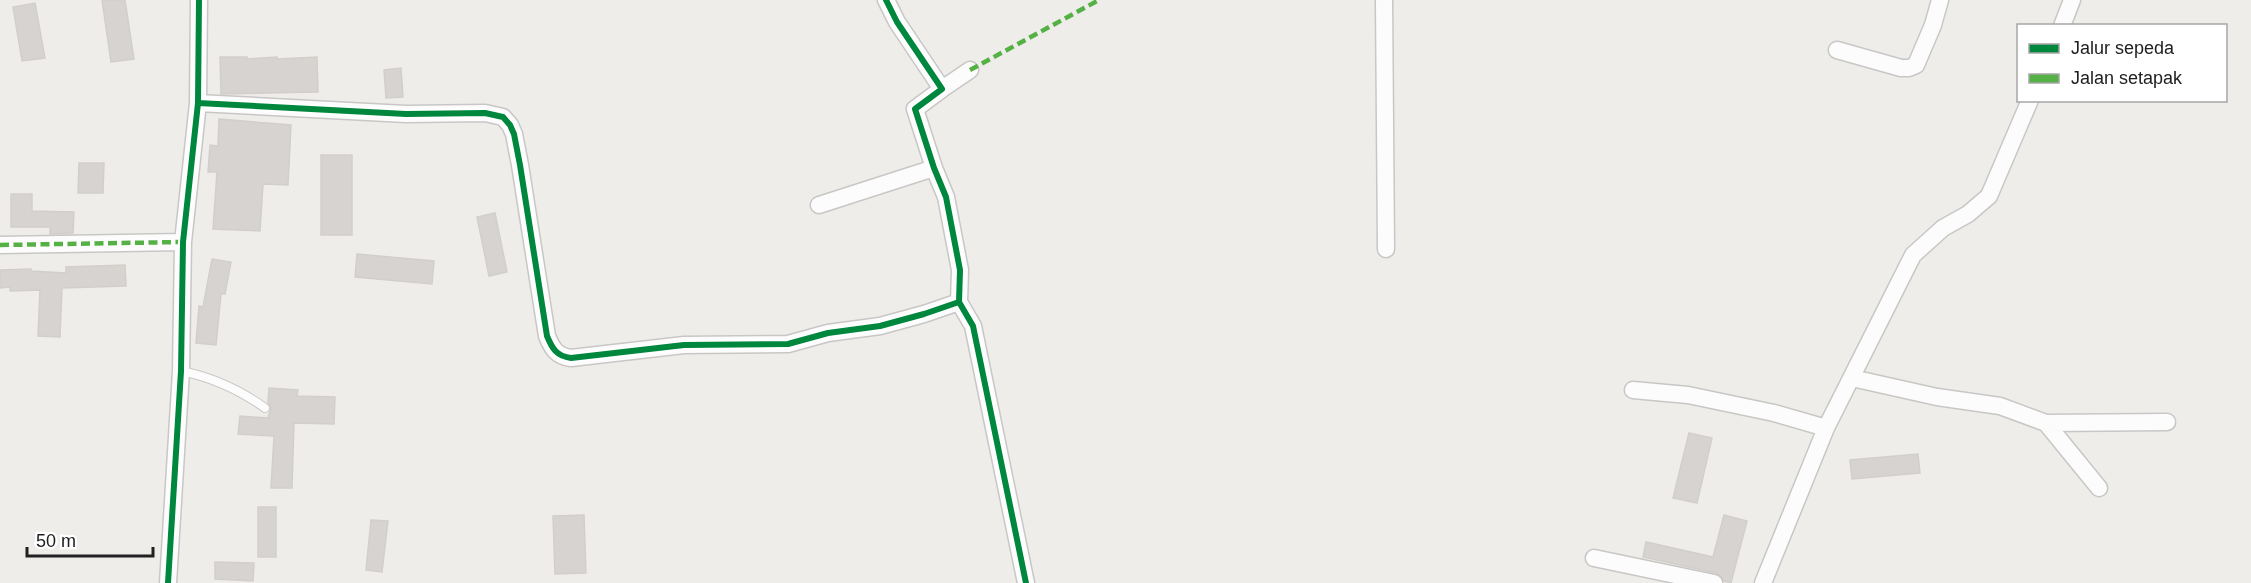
<svg xmlns="http://www.w3.org/2000/svg" width="2251" height="583" font-family="Helvetica,sans-serif">
  <style>
    .building { fill: #d6d3d1; stroke: #d2cfcb; stroke-width: 1.5 }
    .lines { fill: none; stroke-linecap: round; stroke-linejoin: round }
    .lane-casing { stroke: #c8c7c6; stroke-width: 10 }
    .street-casing { stroke: #c8c7c6; stroke-width: 19 }
    .lane { stroke: #fdfcfc; stroke-width: 8 }
    .street { stroke: #fdfcfc; stroke-width: 16 }
    .quiet { stroke: #55b145; stroke-width: 4.5; stroke-dasharray: 9 4.5; stroke-linecap: butt }
    .cycleway-casing { stroke: #fff; stroke-width: 10 }
    .cycleway { stroke: #00873e; stroke-width: 6 }
  </style>
  <rect width="100%" height="100%" fill="#efedea"/>
  <path class="building" d="M102,0H125L134,59L111,62Z
    M35,3L45,58L22,61L13,7Z
    M220,57H247V59L277,57V59L317,57L318,92L221,94Z
    M401,68L403,97L386,98L384,70Z
    M219,119L291,125L288,185L263,184L260,231L213,229L217,172H208L210,145L218,146Z
    M321,155H352V235H321Z
    M79,163H104L103,193H78Z
    M11,194H32V211L74,212L73,233L50,234V227H11Z
    M495,213L507,272L489,276L477,217Z
    M357,254L434,261L432,284L355,277Z
    M212,259L231,262L225,294H221L216,345L196,343L199,306L203,307Z
    M125,265L126,286L62,288L60,337L38,336L40,290L10,291V287L0,288V270L31,269V271L66,273V267Z
    M269,388L298,390L297,396L335,397L334,424L294,423L292,488H271L274,436L238,434L240,416L268,418L271,408L268,403Z
    M1689,433L1712,438L1697,503L1673,498Z
    M1918,454L1920,473L1852,479L1850,460Z
    M258,507H276V557H258Z
    M584,515L586,573L555,574L553,516Z
    M1724,515L1747,521L1731,583L1724,581L1721,576L1716,573L1643,557L1646,542L1713,557Z
    M371,520L388,521L382,572L366,570Z
    M215,562L254,563L253,581L215,579Z"/>
  <g class="lines">
    <g class="lane-casing">
      <path id="lane" d="M181,371C211,377 240,390 265,408"/>
    </g>
    <g class="street-casing">
      <path id="street" d="M886,0L897,22L942,89L915,109L934,168L946,197L960,270L959,302L973,326L1026,583
        M1384,0L1386,249
        M2062,26L2072,0
        M1837,50L1901,68H1909L1916,65L1933,25L1940,0
        M942,89L970,70
        M198,103L406,114L485,113L503,117L510,125L514,134L520,165L547,336C552,348 556,356 571,358L684,345L788,344L828,333L880,326L924,314L959,302
        M819,205L934,168
        M0,245L183,242
        M1852,378L1937,397L2000,406L2046,423L2099,488
        M1633,390L1688,395L1774,413L1826,428
        M2046,423L2167,422
        M1594,558L1714,583
        M168,583L181,371L183,242L198,103L199,0
        M1763,583L1826,428L1913,255L1943,228L1968,214L1989,196L2030,100"/>
    </g>
    <use href="#lane" class="lane"/>
    <use href="#street" class="street"/>
    <path class="quiet" d="M970,70L1099,0
      M0,245L183,242"/>
    <g class="cycleway-casing">
      <path id="cycleway" d="M886,0L897,22L942,89L915,109L934,168L946,197L960,270L959,302L973,326L1026,583
        M198,103L406,114L485,113L503,117L510,125L514,134L520,165L547,336C552,348 556,356 571,358L684,345L788,344L828,333L880,326L924,314L959,302
        M168,583L181,371L183,242L198,103L199,0"/>
    </g>
    <use href="#cycleway" class="cycleway"/>
  </g>
  <rect x="2017" y="24" width="210" height="78" fill="#ffffff" stroke="#a6a6a6" stroke-width="1.5"/>
  <rect x="2029" y="44" width="30" height="9" fill="#00873e" stroke="#a6a6a6" stroke-width="1.5"/>
  <text x="2071" y="54" font-size="18" fill="#212121">Jalur sepeda</text>
  <rect x="2029" y="74" width="30" height="9" fill="#55b145" stroke="#a6a6a6" stroke-width="1.5"/>
  <text x="2071" y="84" font-size="18" fill="#212121">Jalan setapak</text>
  <path d="M27 547v9h126v-9" fill="none" stroke="#212121" stroke-width="3"/>
  <text x="36" y="547" font-size="18" fill="#212121" stroke="#ffffff" stroke-width="4.5" paint-order="stroke">50 m</text>
</svg>
